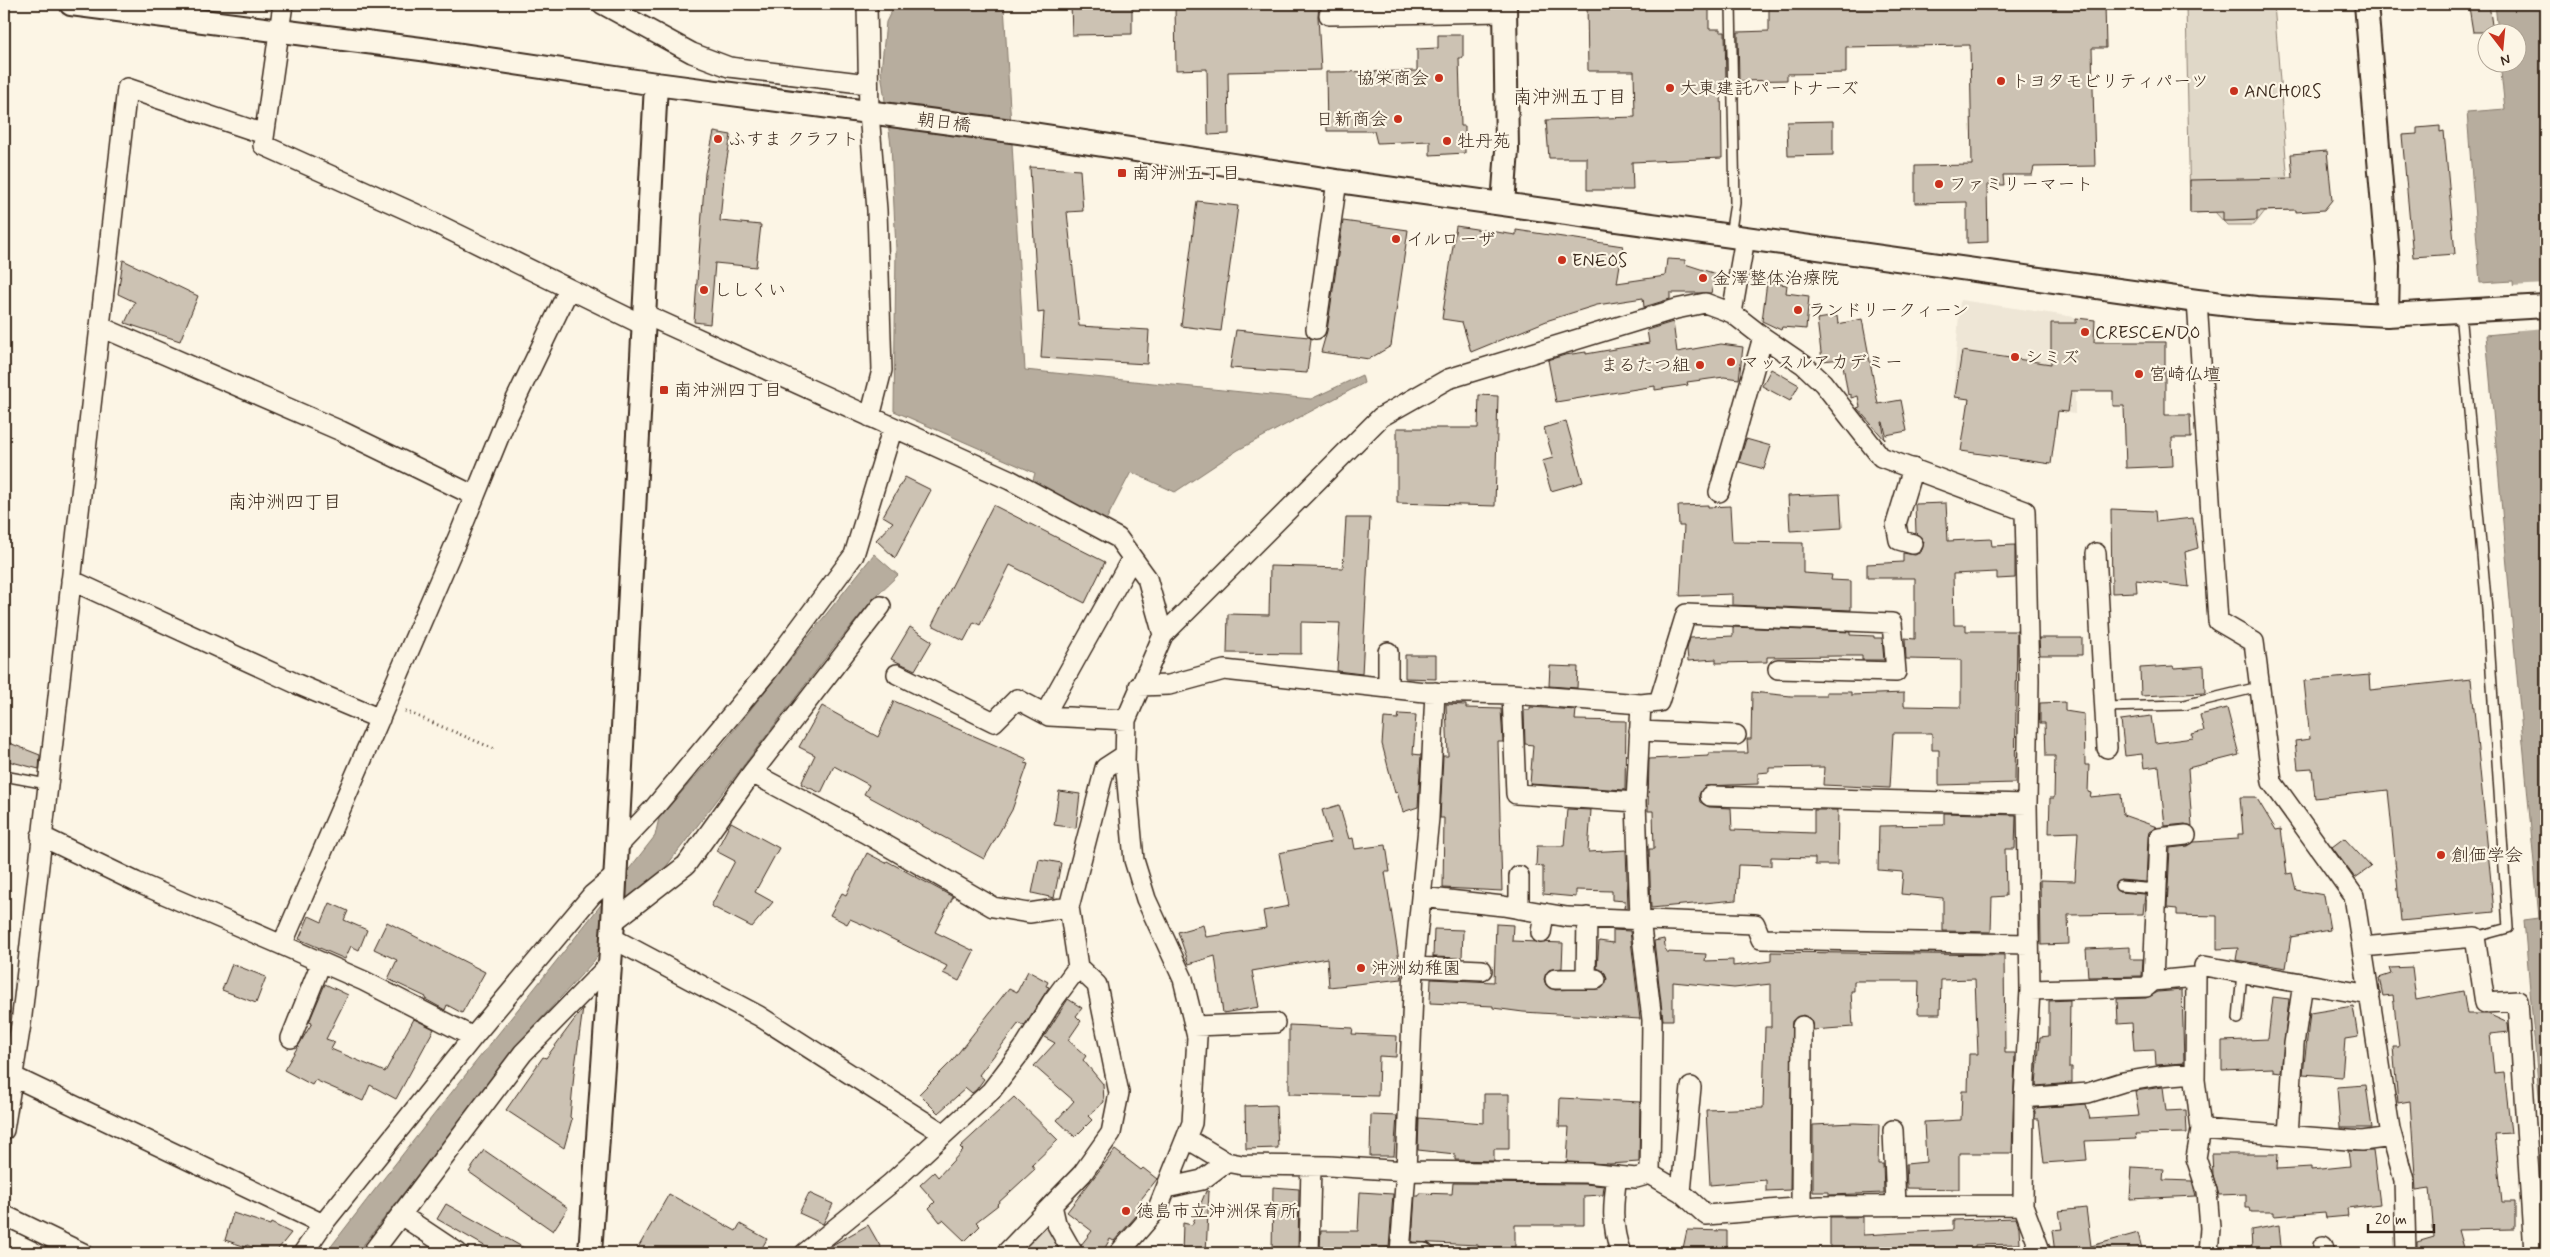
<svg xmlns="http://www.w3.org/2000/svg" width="2550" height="1257" font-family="Mynerve,'Klee One',sans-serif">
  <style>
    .built { fill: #eee6d6 }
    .green { fill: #e0d8c8; stroke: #8e8173 }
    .water { fill: #b7ad9e; stroke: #85796b }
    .pier { fill: #fcf5e5 }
    .building { fill: #ccc2b3; stroke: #3b2a1e }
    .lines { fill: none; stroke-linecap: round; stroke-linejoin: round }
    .service-casing { stroke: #3b2a1e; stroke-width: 12 }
    .minor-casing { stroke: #3b2a1e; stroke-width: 22 }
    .tertiary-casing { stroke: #3b2a1e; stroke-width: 26 }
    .path { stroke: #3b2a1e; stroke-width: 3; stroke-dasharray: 1 4; stroke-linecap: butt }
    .service { stroke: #fcf5e5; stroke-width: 9 }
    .minor { stroke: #fcf5e5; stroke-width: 19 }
    .tertiary { stroke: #fcf5e5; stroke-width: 22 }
    .poi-dot { fill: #c8321e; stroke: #fcf5e5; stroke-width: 2 }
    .labels { text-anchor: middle; stroke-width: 4.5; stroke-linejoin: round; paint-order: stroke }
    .poi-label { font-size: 18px; fill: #3b2a1e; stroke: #fcf5e5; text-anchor: start }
    .street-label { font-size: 18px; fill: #3b2a1e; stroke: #fcf5e5 }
    .neighbourhood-label { font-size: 19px; fill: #3b2a1e; stroke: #fcf5e5 }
  </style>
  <rect width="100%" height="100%" fill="#fcf5e5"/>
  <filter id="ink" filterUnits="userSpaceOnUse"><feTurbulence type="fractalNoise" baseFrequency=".02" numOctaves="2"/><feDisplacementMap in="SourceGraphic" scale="10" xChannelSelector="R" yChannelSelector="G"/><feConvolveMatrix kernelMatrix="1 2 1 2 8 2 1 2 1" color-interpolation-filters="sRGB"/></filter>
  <g filter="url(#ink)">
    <path class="built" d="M1960,300L2075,317V414L1953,397Z"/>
    <path class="green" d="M2186,4H2274L2290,210L2265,211L2254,225H2227L2215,212L2190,213Z
      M1046,1223L1063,1253H1018Z"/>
    <path class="water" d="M895,4H1004L1025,370L1311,399L1362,375L1364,383L1238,450L1175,492L1131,472L1106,520L1032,484L1035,473L894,411L896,249L891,145L881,72L886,22Z
      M2495,4H2546V1177L2524,920L2539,918L2486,335L2517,332L2513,281L2480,283L2467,112L2505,109L2500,63L2518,62V32H2498Z
      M874,554L898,575L874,598L835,646L593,962L526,1035L357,1253H326C433,1113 546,976 655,836L659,818L716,753Z"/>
    <path class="pier" d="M2546,284V328L2484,333L2514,330L2511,286Z"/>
    <path class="building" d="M1071,4H1132V34L1072,35Z
      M1175,4H1319L1318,16L1321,70L1228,72L1229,134L1208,135L1207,69L1176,70Z
      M1587,4H1709V29H1720V32H1725L1726,81H1721L1722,158L1632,162L1633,190H1587V158H1549L1546,120L1635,117L1634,71H1588Z
      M1769,4H2105L2106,48H2092L2095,166L2034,167L2032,175H2003L2004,185H1987L1988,242L1967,243V202L1915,203V166L1972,165L1970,45L1846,47V73L1787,74V80L1739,81L1738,32L1769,31Z
      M2489,4L2493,32H2473L2469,7Z
      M1438,35H1463V58H1459L1461,126H1465V153L1430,155V141L1377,143L1374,131H1327L1326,72L1417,71V49L1438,48Z
      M1833,121V155L1788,156L1787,122Z
      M2440,126V132L2444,131L2455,254L2413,257L2402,135L2417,134V128Z
      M714,132L731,135L724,176L720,221L761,225L756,267L715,263L710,324L694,322L705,173Z
      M2327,151L2332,200L2324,210L2296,212V210L2257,211V220L2232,221H2223V212L2190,213V180L2293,178L2291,154Z
      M1030,167L1080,170L1083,211L1067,212L1079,326L1149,330L1147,364L1041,358L1044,312L1038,313Z
      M1197,201L1238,206L1221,331L1181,326Z
      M1343,221L1408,230L1391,346L1369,359L1321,352L1327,331Z
      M1456,226L1516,235V230L1623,246L1617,283L1665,276L1667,259L1685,260V264L1716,274L1711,293H1670V299L1644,307L1643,298L1597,305L1549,320L1471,352L1462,322L1442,319Z
      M123,260L198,296L180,341L125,323L135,302L118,294Z
      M1767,282L1787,285L1786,293L1809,296L1806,329L1782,327L1781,330L1762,321Z
      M1837,316L1838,324L1862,319L1878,404L1901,400L1907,431L1886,435L1883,422H1882L1885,440L1857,408L1860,407L1858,396L1851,398V394L1848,395L1842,359L1822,361L1817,319Z
      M2076,318L2095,320L2094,342H2165V415H2190L2191,438H2172L2173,466L2126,468L2124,406H2113V391H2071L2068,412L2058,411L2051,464L1961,451L1969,399L1955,397L1962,351L2051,364V323H2076Z
      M1673,322L1677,352L1721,344L1743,347L1739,379L1724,377L1687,382L1688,385L1655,390V386L1556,402L1548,360L1565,355L1586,352V354L1649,343L1647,330Z
      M1236,330L1309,337L1311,339L1307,373L1230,368Z
      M1771,369L1799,385L1790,401L1762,386Z
      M1479,395L1498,396L1495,506L1397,503V428H1478Z
      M1566,421L1583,482L1551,491L1542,461L1553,458L1544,428Z
      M1746,439L1771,446L1764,469L1739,462Z
      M905,477L931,490L895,558L876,540L893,522L883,516Z
      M1840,494L1842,528L1790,531L1788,496Z
      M1946,503L1948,541L1991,539L1992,546L2015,545V578L1997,579V572L1953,574L1954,625H1966V631H2017L2015,783L1939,785V750H1932V733H1893L1890,788L1823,785L1824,767L1769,768V772L1758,773V784L1705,786L1699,795L1700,802L1709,807L1731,808L1732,830L1814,833V810H1838L1837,865H1815V858L1771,857V866L1738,865L1736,900L1651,908L1649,849H1654L1653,811H1648L1649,759L1709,756V753H1748L1747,739H1751L1752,692L1791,696H1826V692H1851V695L1904,693V706L1961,707V660L1906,659L1905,638L1915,639V578H1867V564L1903,562V553L1915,555L1921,552L1924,542L1916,533L1915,504Z
      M993,505L1105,562L1085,603L1010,565L980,625L974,622L964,641L932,625Z
      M1708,505V507L1730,506L1732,542L1803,543V573L1832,575L1831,580L1851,581V610L1732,605V594L1680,596L1684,526H1679L1678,506Z
      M2111,509L2155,511L2156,522L2193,518L2198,548L2185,552L2189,587L2136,580L2137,592L2112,593Z
      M1346,518H1370L1362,674L1337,671L1340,623L1301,622V654L1227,653L1228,614L1269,615L1270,566L1343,568Z
      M910,627L932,641L915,670L891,659Z
      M1733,627L1850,632V635L1874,636V638H1882L1884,660H1862V656H1837L1767,657V662L1716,663V659L1688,661L1687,649L1690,638L1733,636Z
      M2039,638H2082V655H2040Z
      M1405,655H1436V679L1405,678Z
      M1550,666L1578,667L1577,688L1549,686Z
      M2173,666L2174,668L2204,666L2205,693L2141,696L2140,668Z
      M2369,675L2370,690L2471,679L2494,912L2401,921L2388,790L2315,798L2312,768L2298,769L2295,741L2310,739L2304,681Z
      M894,701L1027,759L1025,763L1028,764L1012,810L984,859L864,794L869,785L834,766L821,793L801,784L815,755L799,747L822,706L878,737Z
      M2065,702V711L2084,714L2085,765H2089L2088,792L2091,793L2090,797L2121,794L2123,815L2157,827L2149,832L2148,837L2146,882L2120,880L2114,885L2119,892L2145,894L2143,914L2068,915L2069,944L2041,945L2040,880L2075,881L2078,832L2049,833L2050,798H2054L2055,756H2046L2045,723H2040V703Z
      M1446,704L1466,705V708L1501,709L1503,742H1498L1502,891L1443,888L1444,818H1440L1443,756H1448Z
      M1530,707L1576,710L1575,720L1626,721L1625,790L1530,784L1533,745L1525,744L1524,710H1530Z
      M2227,708L2239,755L2188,768L2192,826L2185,824L2165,826L2159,766L2144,768L2142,754L2125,756L2121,720L2151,716L2155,743L2193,738L2191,734L2204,731L2200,715Z
      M1399,714L1416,715L1413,754L1421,755L1418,807L1403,812L1397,792L1395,793L1382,744L1384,718L1398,719Z
      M7,742L40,755L39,769L4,760Z
      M1059,791L1080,794L1076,828L1054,825Z
      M2240,797H2256L2276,830L2281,829L2287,874L2292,873L2296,890L2324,895L2330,930L2291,937L2286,968L2236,960L2238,948L2217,949V916L2177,915V909L2167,908L2170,848L2188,846L2194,842L2238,839V834H2243Z
      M1339,805L1349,839L1353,838L1355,849L1386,845L1390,872H1385L1402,979L1329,987L1327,958L1252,971L1259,1007L1223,1013L1215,956L1189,964L1178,932L1203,925L1206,937L1266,928L1263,911L1289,906L1279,853L1331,842L1322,810Z
      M1567,809L1591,810L1588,852L1626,850L1628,908H1624L1625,901L1612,900V891L1576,890V897L1543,894V867L1536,866L1537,846H1564Z
      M1944,813L2016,815L2015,849H2005L2006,896L1992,897L1991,932L1943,931V898L1901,894L1903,872L1878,870L1879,826L1944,825Z
      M731,822L779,848L755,892L773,902L752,927L711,906L735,861L716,851Z
      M2344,838L2371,867L2355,878L2332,847Z
      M867,853L886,863L887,861L953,897L935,932L974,951L959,981L943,973L947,966L864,925L850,919L847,924L830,915L842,893L846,895Z
      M1039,859L1061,863L1054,898L1032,893Z
      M330,903L348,911L344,920L367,930L359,950L351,946L345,959L299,939L309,916L322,922Z
      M387,922L485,972L462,1013L447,1005L445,1010L425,999L426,997L388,979L397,960L374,949Z
      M1496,924L1513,925L1512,941L1563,943L1562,968L1549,970L1544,979L1546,985L1555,990L1602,988L1607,979L1605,973L1597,968L1599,941L1613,943V930L1630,931L1640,1019L1523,1012L1493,1008V1006L1430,1003L1431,979L1494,982Z
      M1434,929L1463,930L1462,958L1433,957Z
      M1664,939L1666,952L1706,954L1705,961L1733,960V966L1771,961V952L2004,955L2005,1053H2015L2012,1153H1959V1189L1907,1188L1906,1164L1926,1162L1924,1122L1961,1120L1962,1091H1968L1969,1054H1978L1975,979L1941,980L1940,1014H1918L1919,981H1854V991H1851L1853,1027L1813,1030L1811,1020L1803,1015L1792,1021L1790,1190L1766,1191V1180L1710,1185L1706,1110L1763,1108L1765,1027H1771V984L1734,988L1673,982V1020H1663L1654,941Z
      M2130,947V959H2143L2142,976L2088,977L2086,949Z
      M232,964L266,977L256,1003L222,990Z
      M2412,967L2416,1000L2463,991L2467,1014H2488L2508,1023L2509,1032L2490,1034L2494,1073L2504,1072L2511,1133L2495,1134L2502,1202H2515V1229L2458,1230L2463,1248L2444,1253H2417V1242L2434,1237L2430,1188L2416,1190L2410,1101L2398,1103L2393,1047H2399L2393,995L2383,996L2379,978L2391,974L2389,968Z
      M1028,971L1048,982L1046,986L1049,987L1024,1026L1019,1023L979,1075L984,1079L976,1090L972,1093L966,1088L938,1113L919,1094L952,1061L1009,988L1017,992Z
      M325,984L348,995L326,1039L335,1042L331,1049L385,1072L414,1019L434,1029L396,1099L370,1085L363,1101L315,1080L312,1085L284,1070L312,1023L309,1022Z
      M2182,990L2184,1063L2156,1065L2155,1050L2134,1051L2132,1023L2118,1024L2117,999L2146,998L2158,992Z
      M2273,997L2289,999L2281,1072L2273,1071V1068L2222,1070V1041L2268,1039Z
      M1068,999L1082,1008L1076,1016L1081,1021L1068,1040L1086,1056L1083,1060L1103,1084L1104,1102L1088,1116L1092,1120L1075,1137L1057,1120L1074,1101L1034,1066L1055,1043L1044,1037Z
      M2070,1000L2069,1067H2072V1083L2036,1086L2040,1037L2049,1036V1001Z
      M2353,1006L2358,1037L2345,1039L2342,1077L2303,1074L2310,1013Z
      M583,1008L574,1074L570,1117L572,1119L564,1148L506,1110L543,1057L546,1058Z
      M1289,1025L1353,1028L1352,1034L1397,1036L1396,1057L1379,1056L1378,1096L1289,1094Z
      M2366,1085L2372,1128H2340L2337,1087Z
      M2163,1087L2166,1111L2186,1110L2187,1133L2135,1134L2136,1139L2085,1141L2087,1160L2044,1163L2039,1119H2035V1108L2086,1104L2090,1119L2139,1116L2135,1091Z
      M1484,1094H1509V1149H1494V1161L1455,1160V1154L1418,1150L1419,1118L1484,1123Z
      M1014,1097L1058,1140L1032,1165L1035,1169L997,1204L998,1205L976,1222L980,1226L965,1241L943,1220L940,1222L929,1208L935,1202L920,1185L934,1172L938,1177L963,1150L960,1147Z
      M1560,1098L1640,1102L1639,1162L1610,1164L1567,1162L1569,1127H1559Z
      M1276,1105L1278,1148L1246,1149L1245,1106Z
      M1371,1115L1397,1116L1394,1156H1370Z
      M1854,1123L1879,1124L1878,1164H1883L1884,1193L1829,1195V1192H1813V1125Z
      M484,1150L568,1208L553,1231L469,1172Z
      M1115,1150L1141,1170L1143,1168L1157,1179L1138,1203L1144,1207L1114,1241L1110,1239L1102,1253H1084L1081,1245L1092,1231L1067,1212Z
      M2348,1151H2373L2380,1204L2347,1208L2348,1216L2326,1218L2325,1212L2274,1216V1212H2251L2250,1208H2246V1194L2219,1195L2213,1175L2212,1154H2278L2277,1169L2311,1167V1170L2350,1166Z
      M2132,1167L2164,1169L2163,1180L2192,1181L2196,1196L2130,1199Z
      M1453,1183L1585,1184L1604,1186L1603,1195L1584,1196V1225H1515V1247H1478V1245L1412,1242L1415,1196H1419V1193L1452,1194Z
      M1273,1187L1299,1189L1298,1253L1272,1252Z
      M1206,1191H1209L1206,1253H1182L1183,1223L1192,1225Z
      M1360,1192L1393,1194L1389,1248L1320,1249L1321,1231H1358Z
      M809,1193L833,1204L823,1224L799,1213Z
      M669,1194L736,1231L740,1224L767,1239L759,1253H635Z
      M446,1204L533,1253H497L437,1219Z
      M2086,1208L2091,1246L2138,1233L2143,1253H2055L2052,1230L2062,1229L2059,1211Z
      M233,1213L270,1225L271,1223L291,1233L275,1253H264L247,1245L246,1247L225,1240Z
      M1830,1217H1863V1235L1953,1230V1220L2016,1218L2019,1227L2020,1244L1975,1245V1250H1934V1253H1830Z
      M868,1225L884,1253H823L834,1244Z
      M2279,1225L2281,1247L2252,1249L2251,1230Z
      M1687,1230L1727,1231V1253H1682Z"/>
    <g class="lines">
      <g class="service-casing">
        <path id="service" d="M1730,236L1735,203L1731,4
          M2460,312L2487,610L2508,928L2475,937
          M2104,707L2184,705L2259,687
          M4,776L47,784
          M2120,886L2156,889
          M2238,1019L2242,972"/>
      </g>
      <g class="minor-casing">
        <path id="minor" d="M283,4L263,145L425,218L643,325
          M602,4L692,53L729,67L868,84
          M867,4L869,113L877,210L882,370L870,417
          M1329,15L1505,12
          M2197,301L2218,621L2254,642L2272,782L2354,896L2390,1129L2404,1180L2406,1253
          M1732,313L1745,238
          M644,314L1010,480L1118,538L1147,578L1163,635
          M101,327L341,431L475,496
          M1316,329L1337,181
          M1913,468L1896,524L1899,540L1913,544
          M1719,492L1763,337
          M2096,553L2107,748
          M71,580L297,684L380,719
          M897,674L994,722L1017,699L1049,716L1126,720
          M1139,686L1169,685L1224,670L1425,692L1512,694L1641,704
          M1388,687V652
          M1512,694L1516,794L1636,802
          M1045,714L1132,558
          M1639,731L1736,735
          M752,773L865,833L993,907L1029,913L1069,907L1105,768L1125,755
          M1710,796L2027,804
          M2186,835L2159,838L2153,981L2196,977L2195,1080L2201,1129L2362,1141L2392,1137
          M41,836L136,882L282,945L459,535L505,422L569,289
          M617,847L654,808L767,672L854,555L893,427
          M1421,897L1503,906L1567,917L1755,924L1761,939L2029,944
          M1069,907L1078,967L1097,985L1119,1093L1111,1133L1082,1174L1052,1205L1056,1223L1073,1253
          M1519,909V876
          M613,922L686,865L752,773L881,606
          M1541,933L1544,913
          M612,938L759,1016L944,1134
          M282,945L364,981L473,1037
          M2362,947L2475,937L2485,1003L2518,1001L2534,1253
          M2204,966L2370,995
          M1414,967L1482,970
          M1586,978L1587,917
          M1555,979H1596
          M2030,990L2146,987L2153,981
          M1194,1026L1275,1023
          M291,1038L321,963
          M12,1076L323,1224
          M2024,1098L2088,1093L2123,1082L2159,1076L2195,1073
          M2201,1129L2196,1158L2207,1191L2210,1228L2208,1253
          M4,1130L21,1024L127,88L264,134
          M1893,1130L1896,1206
          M2288,1135L2294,1044L2303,983
          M1186,1138L1226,1162L1242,1165L1329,1166L1406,1171L1586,1173L1636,1178L1650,1174L1681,1192L1706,1215L1819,1206L2023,1205
          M1650,1174L1652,1020L1640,919L1636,802L1641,704L1659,702L1686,614L1892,623L1896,672L1778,669
          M1617,1176C1613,1203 1611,1227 1621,1253
          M1166,1188L1202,1180L1226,1162
          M1681,1192L1691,1087
          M1801,1207L1802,1026
          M4,1215L83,1253
          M401,1215L458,1253
          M2323,1246L2325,1253
          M303,1253L323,1224L473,1037L592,895L616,875
          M372,1253L523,1053L611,963
          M805,1253L890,1184L991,1091L1023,1049L1052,1002L1078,967
          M1006,1253L1052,1205
          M1119,1253L1158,1208L1192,1123L1197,1037L1183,979L1146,899L1134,860L1125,761L1126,720L1163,635L1381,417L1448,379L1676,309L1705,303L1732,313L1763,337L1804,365L1823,383L1881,457L2025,511L2029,680L2027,804L2030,990L2024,1098L2023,1205L2041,1253
          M1309,1253L1311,1166
          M1400,1253L1406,1171L1414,967L1429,818L1435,692
          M1400,1253H1424"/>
      </g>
      <g class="tertiary-casing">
        <path id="tertiary" d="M71,4L421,49L656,84L1019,132L1337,181L2197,301L2256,308L2387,315L2546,306
          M2366,4L2388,266L2387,315
          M1503,204L1507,150L1505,4
          M590,1253L613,922L656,84"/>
      </g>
      <path class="path" d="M405,711L497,750"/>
      <use href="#service" class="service"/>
      <use href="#minor" class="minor"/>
      <use href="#tertiary" class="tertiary"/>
    </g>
  </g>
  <g class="poi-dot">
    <circle cx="1439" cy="78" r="5"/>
    <circle cx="2001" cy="81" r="5"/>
    <circle cx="1670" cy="88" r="5"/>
    <circle cx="2234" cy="91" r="5"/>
    <circle cx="1398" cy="119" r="5"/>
    <circle cx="718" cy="139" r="5"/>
    <circle cx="1447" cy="141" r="5"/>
    <rect x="1117" y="168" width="10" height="10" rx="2.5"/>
    <circle cx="1939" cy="184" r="5"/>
    <circle cx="1396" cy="239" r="5"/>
    <circle cx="1562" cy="260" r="5"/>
    <circle cx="1703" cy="278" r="5"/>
    <circle cx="704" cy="290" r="5"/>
    <circle cx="1798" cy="310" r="5"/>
    <circle cx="2085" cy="332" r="5"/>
    <circle cx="2015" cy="357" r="5"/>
    <circle cx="1731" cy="362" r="5"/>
    <circle cx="1700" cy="365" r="5"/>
    <circle cx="2139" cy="374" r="5"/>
    <rect x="659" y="385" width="10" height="10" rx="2.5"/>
    <circle cx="2441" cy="855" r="5"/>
    <circle cx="1361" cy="968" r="5"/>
    <circle cx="1126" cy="1211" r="5"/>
  </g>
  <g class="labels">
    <g class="poi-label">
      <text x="1429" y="84" text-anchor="end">協栄商会</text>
      <text x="2011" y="87">トヨタモビリティパーツ</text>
      <text x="1680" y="94">大東建託パートナーズ</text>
      <text x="2244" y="97">ANCHORS</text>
      <text x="1388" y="125" text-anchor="end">日新商会</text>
      <text x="728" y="145">ふすま クラフト</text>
      <text x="1457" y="147">牡丹苑</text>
      <text x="1132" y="179">南沖洲五丁目</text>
      <text x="1949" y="190">ファミリーマート</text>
      <text x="1406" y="245">イルローザ</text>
      <text x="1572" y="266">ENEOS</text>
      <text x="1713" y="284">金澤整体治療院</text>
      <text x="714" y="296">ししくい</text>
      <text x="1808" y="316">ランドリークィーン</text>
      <text x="2095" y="338">CRESCENDO</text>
      <text x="2025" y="363">シミズ</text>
      <text x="1741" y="368">マッスルアカデミー</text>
      <text x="1690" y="371" text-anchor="end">まるたつ組</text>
      <text x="2149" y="380">宮崎仏壇</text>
      <text x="674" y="396">南沖洲四丁目</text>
      <text x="2451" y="861">創価学会</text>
      <text x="1371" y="974">沖洲幼稚園</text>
      <text x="1136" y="1217">徳島市立沖洲保育所</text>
    </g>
    <g class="street-label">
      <text transform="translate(944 122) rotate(7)" y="6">朝日橋</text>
    </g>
    <g class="neighbourhood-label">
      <text x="1570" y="103">南沖洲五丁目</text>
      <text x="285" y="508">南沖洲四丁目</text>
    </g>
  </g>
  <rect width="2550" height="1257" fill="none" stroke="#fcf5e5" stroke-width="20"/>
  <rect x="10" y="10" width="2530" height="1237" fill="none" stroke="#3b2a1e" stroke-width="2" filter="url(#ink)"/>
  <g transform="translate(2502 48) rotate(164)"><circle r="24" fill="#fcf5e5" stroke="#afa495"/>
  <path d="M0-4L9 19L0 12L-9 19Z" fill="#c8321e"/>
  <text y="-8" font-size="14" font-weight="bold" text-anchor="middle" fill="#3b2a1e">N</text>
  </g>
  <path d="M2368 1224v8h66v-8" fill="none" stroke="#3b2a1e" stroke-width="2.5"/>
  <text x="2375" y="1224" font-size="15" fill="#3b2a1e" stroke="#fcf5e5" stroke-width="4" paint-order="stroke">20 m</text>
</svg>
